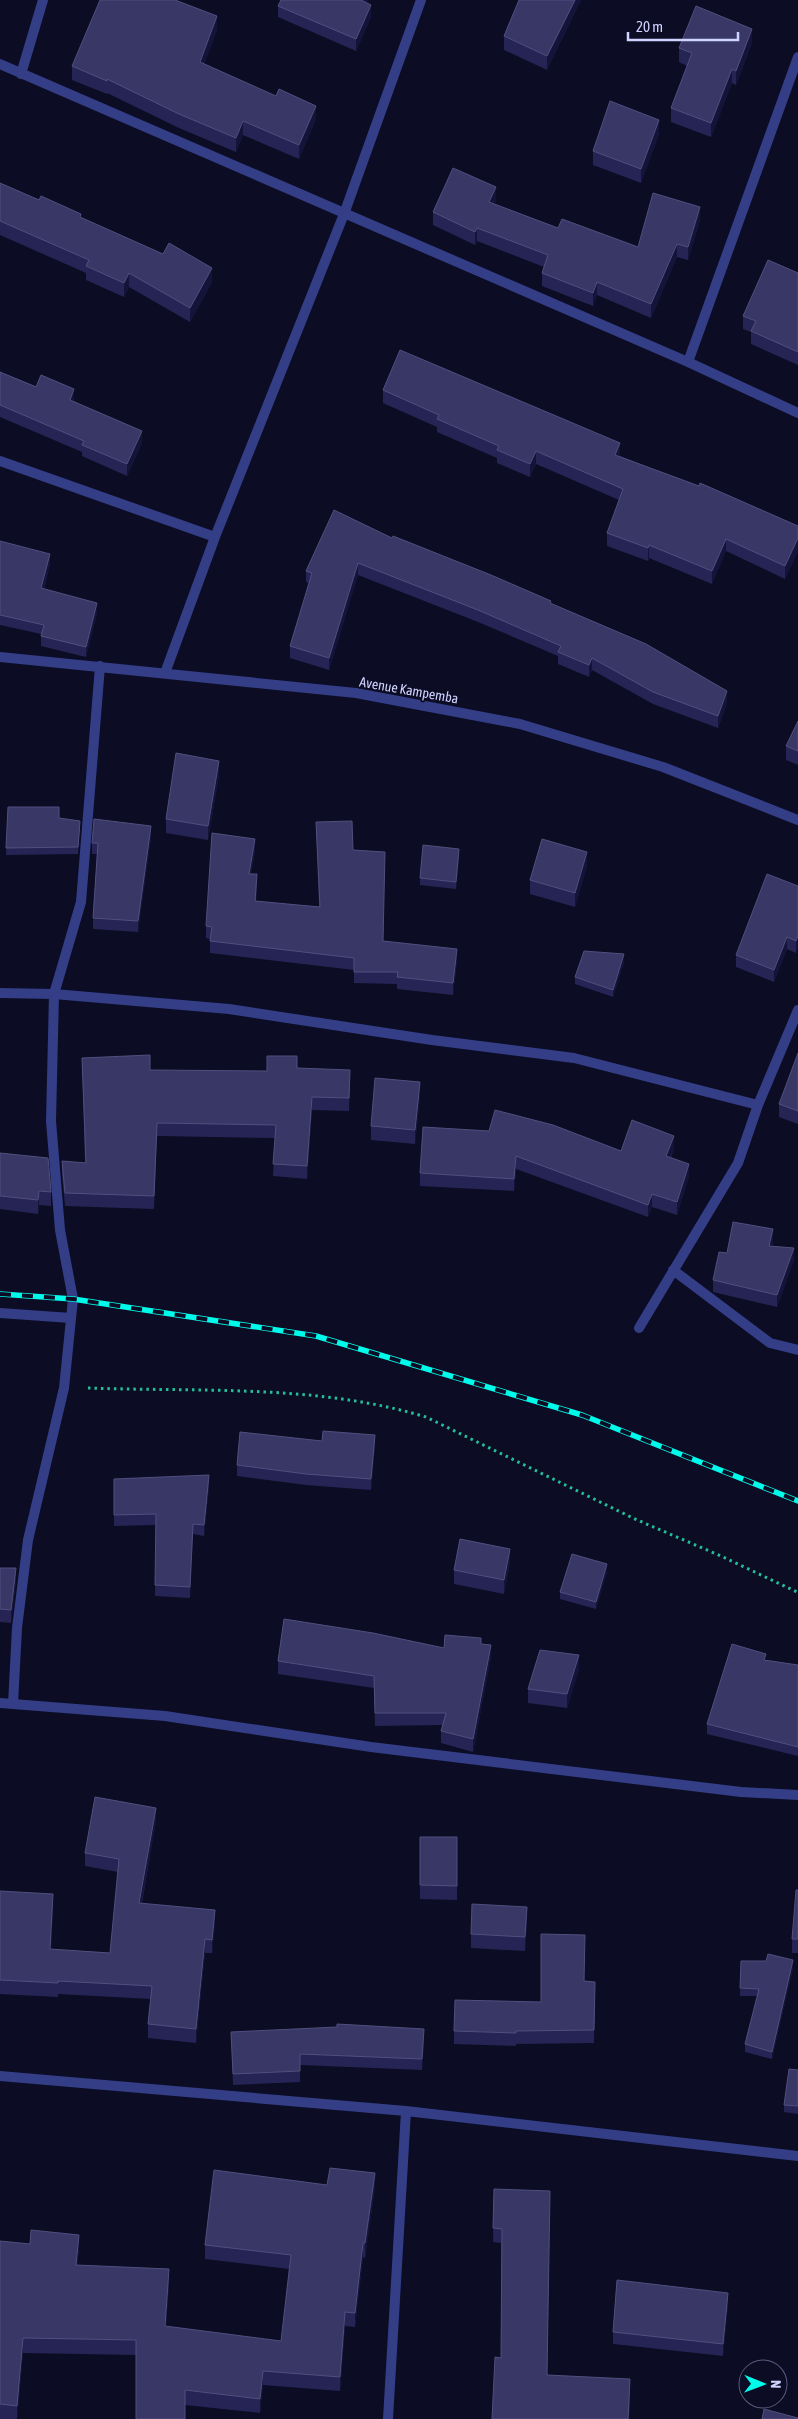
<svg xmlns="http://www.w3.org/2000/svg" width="798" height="2419" font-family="'Asap Condensed',sans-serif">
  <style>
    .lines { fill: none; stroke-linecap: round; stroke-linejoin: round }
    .path { stroke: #24be9c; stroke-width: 3; stroke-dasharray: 2.5 4; stroke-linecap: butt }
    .street { stroke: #333e87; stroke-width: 10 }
    .rail-casing { stroke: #00fbeb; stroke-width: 5.5 }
    .rail { stroke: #0c0c24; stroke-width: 4; stroke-dasharray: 11; stroke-linecap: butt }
    .wall { fill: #262454 }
    .shaded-wall { fill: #141339 }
    .building { fill: #383766; stroke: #504f7e }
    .labels { text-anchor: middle; stroke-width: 4; stroke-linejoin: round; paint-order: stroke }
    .street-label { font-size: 14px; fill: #d0d2ff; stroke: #0c0c24 }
  </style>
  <rect width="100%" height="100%" fill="#0c0c24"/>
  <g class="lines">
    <path class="path" d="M88,1388C200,1392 317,1384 426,1417L635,1519L721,1556L797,1592"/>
    <path class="street" d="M0,64L688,362L798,413
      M21,74L43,0
      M688,362L798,57
      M0,461L215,537
      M0,657L356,693L520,724L663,767L798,820
      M165,673L215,537L344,214L421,0
      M0,993L54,994L229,1009L432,1040L574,1058L758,1105
      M673,1270L770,1343L798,1350
      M0,1313L71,1318
      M639,1328L738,1163L758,1105L798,1010
      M0,1703L165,1716L371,1747L741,1792L798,1795
      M13,1704L17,1628L28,1540L64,1388L73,1299L60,1230L51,1121L54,994L81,902L100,666
      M0,2076L406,2111L798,2156
      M388,2419L406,2111"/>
    <g class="rail-casing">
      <path id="rail" d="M0,1294L73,1299L316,1336L582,1415L798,1501"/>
    </g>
    <use href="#rail" class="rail"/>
  </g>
  <path class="wall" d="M281,0H368L366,3L371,17L356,51L278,17V6Z
    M519,0H581L547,70L504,50V36Z
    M217,30L204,64L316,119L299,159L243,135L236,152L179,128L107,93V94L72,80V66Z
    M752,43L736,85L732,83L711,137L671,122V108L687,66L679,62V48Z
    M659,134L641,183L593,165V151Z
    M0,183L81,218L212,282L190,322L129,287L124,297L86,280V273L0,235Z
    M496,201L494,204L558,228L638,247L700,220L688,260L677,257L651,318L597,295L593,306L542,286V273L544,267L477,241L475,245L433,225V212Z
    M798,273V365L751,344V332L743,329V316Z
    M0,372L74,401L142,443L127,476L82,456V452L0,417Z
    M383,390L620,456L798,526V551L785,579L726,551L712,584L649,558L648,561L607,546V533L619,500L536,464L530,477L497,463V458L437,432V427L383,403Z
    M392,538L551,604L727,703L718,728L653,704L592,670L589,677L558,664V656L478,622L358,575L329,670L290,658V646L309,583L306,582V571Z
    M0,541L50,564L44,589L97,613L86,657L41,646V634L0,625Z
    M798,721V765L786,760V746Z
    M219,775L208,840L166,833V819Z
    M8,807L80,828L78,854L6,855Z
    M316,822L353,850L383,941L457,961L453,995L397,989V984L354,983V970L210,953V939L206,938V926L255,851L251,874L257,886L256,901L319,907Z
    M151,837L138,932L93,929V918L97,854H92V843Z
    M459,856L456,889L420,885V878Z
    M587,866L575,907L530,894V880Z
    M798,886L796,953L787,949L774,982L736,967V955Z
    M624,962L613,997L575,984V977Z
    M798,1053V1124L779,1117V1104Z
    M82,1058L150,1070L267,1071L297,1068L350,1083L349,1111L312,1110L307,1179L273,1176L275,1138L157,1136L154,1209L65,1206L62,1174V1161L85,1163Z
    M420,1096L415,1144L371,1140V1126Z
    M423,1127L621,1151L674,1148L671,1158L689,1176L677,1215L652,1207L648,1217L516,1169L514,1191L420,1186V1173Z
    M0,1153L51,1192V1206L39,1205L38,1214L0,1209Z
    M773,1241L772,1247L794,1260L777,1307L713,1292V1280L727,1253Z
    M322,1441L375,1446L371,1490L306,1485L237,1476V1465Z
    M114,1479L209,1486L204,1536L193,1534L190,1598L155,1596L156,1525L114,1526Z
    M510,1563L504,1594L454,1584V1570Z
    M0,1568L16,1581L11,1623L0,1622Z
    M607,1572L596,1609L560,1599V1592Z
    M481,1644L491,1657L473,1752L441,1743V1731L443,1725L375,1726L374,1688L278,1674V1661L444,1648Z
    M766,1660L798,1665V1756L707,1734V1724Z
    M579,1669L567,1708L528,1703V1689Z
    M156,1821L142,1903L215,1924L212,1953H205L196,2043L148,2038V2024L151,1999L58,1994V1997L0,1994V1891L53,1908L51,1949L110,1953L118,1872L85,1866V1853Z
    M420,1837H457V1900L420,1899Z
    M798,1890V1953H792V1939Z
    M527,1921L525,1951L471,1948V1934Z
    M741,1961H766L793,1968L772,2059L745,2052V2044L757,1996H740Z
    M584,1981L595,1982L594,2043L516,2044V2046L454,2044V2031L541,2002Z
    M231,2032L424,2040L422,2070L300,2065V2082L233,2085Z
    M798,2070V2114L784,2112V2105Z
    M327,2185L375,2187L365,2258L363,2257L355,2327L345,2326L340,2391L263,2385L260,2413L185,2405L136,2355L23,2353L17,2419H0V2241L79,2249L77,2265L169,2283L166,2326L281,2341L289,2269L205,2259V2245Z
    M494,2189L548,2375L630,2393L629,2419H492L501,2358V2243L493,2242Z
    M728,2305L723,2356L613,2344V2332Z"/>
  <path class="shaded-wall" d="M361,0H368L361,12Z
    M575,0H581L547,70V56Z
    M371,5V17L356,51V39Z
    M217,16V30L200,76V62Z
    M752,29V43L736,85V71Z
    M732,69V83L711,137V123Z
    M316,106V119L299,159V145Z
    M659,120V134L641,183V169Z
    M243,121V135L236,152V138Z
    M496,187V201L489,215V202Z
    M700,207V220L688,260V247Z
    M477,228V241L475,245V232Z
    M677,244V257L651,318V304Z
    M212,268V282L190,322V308Z
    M129,273V287L124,297V283Z
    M597,282V295L593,306V293Z
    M74,389V401L70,411V400Z
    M142,431V443L127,476V464Z
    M620,443V456L615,467V455Z
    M536,451V464L530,477V464Z
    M798,538V551L785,579V566Z
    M726,539V551L712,584V571Z
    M649,545V558L648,561V548Z
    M50,554V564L41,598V588Z
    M358,563V575L329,670V658Z
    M97,603V613L86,657V647Z
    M592,658V670L589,677V665Z
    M727,691V703L718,728V716Z
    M219,761V775L208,840V826Z
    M151,826V837L138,932V921Z
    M255,839V851L249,886V874Z
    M459,849V856L456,889V882Z
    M587,852V866L575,907V893Z
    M798,936V948L796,953V941Z
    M787,937V949L774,982V970Z
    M457,949V961L453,995V983Z
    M624,954V962L613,997V990Z
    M420,1082V1096L415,1144V1130Z
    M312,1097V1110L307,1179V1166Z
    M674,1136V1148L666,1169V1156Z
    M516,1156V1169L514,1191V1179Z
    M689,1164V1176L677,1215V1202Z
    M39,1191V1205L38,1214V1200Z
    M652,1194V1207L648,1217V1205Z
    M773,1229V1241L769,1258V1246Z
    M794,1248V1260L777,1307V1295Z
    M375,1435V1446L371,1490V1479Z
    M209,1475V1486L204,1536V1525Z
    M193,1524V1534L190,1598V1587Z
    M510,1549V1563L504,1594V1580Z
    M607,1564V1572L596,1609V1602Z
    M16,1568V1581L11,1623V1610Z
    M491,1645V1657L473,1752V1739Z
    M579,1655V1669L567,1708V1694Z
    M156,1808V1821L139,1916V1903Z
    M53,1894V1908L50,1963V1949Z
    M527,1907V1921L525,1951V1937Z
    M215,1910V1924L212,1953V1940Z
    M205,1939V1953L196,2043V2029Z
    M793,1960V1968L772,2059V2052Z
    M424,2029V2040L422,2070V2059Z
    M375,2173V2187L365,2258V2243Z
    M79,2235V2249L76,2279V2265Z
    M363,2243V2257L355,2327V2313Z
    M169,2269V2283L165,2341V2326Z
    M728,2293V2305L723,2356V2344Z
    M345,2312V2326L340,2391V2377Z
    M23,2338V2353L17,2419V2406Z
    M263,2371V2385L260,2413V2399Z"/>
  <path class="building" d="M100,0H175L217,16L200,62L276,96L279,89L316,106L299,145L243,121L236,138L179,114L107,79V81L72,66Z
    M281,0H361L371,5L356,39L278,6Z
    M519,0H575L547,56L504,36Z
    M696,6L752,29L736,71L732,69L711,123L671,108L692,53L679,48Z
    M610,101L659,120L641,169L593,151Z
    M453,168L496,187L489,202L558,228L562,219L638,247L653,193L700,207L688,247L677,244L651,304L597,282L593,293L542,273L548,255L477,228L475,232L433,212Z
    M0,183L39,200L41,196L81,214L80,217L163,254L169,243L212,268L190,308L129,273L124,283L86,266L89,260L0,221Z
    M768,260L798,273V352L751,331L756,321L743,316Z
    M400,350L620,443L615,455L699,486L700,483L798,526V538L785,566L726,539L712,571L649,545L648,548L607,533L623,489L536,451L530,464L497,450L499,446L437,419L439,415L383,390Z
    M0,372L36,387L41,375L74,389L70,400L142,431L127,464L82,445L84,441L0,405Z
    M334,510L392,538L393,536L491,575L551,601L550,603L646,644L727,691L718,716L653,692L592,658L589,665L558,652L561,646L478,610L358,563L329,658L290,646L312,573L306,571Z
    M0,541L50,554L41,588L97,603L86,647L41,636L44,625L0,615Z
    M798,721V751L786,746Z
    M176,753L219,761L208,826L166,819Z
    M8,807H59V818L80,821L78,847L6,848Z
    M94,819L151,826L138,921L93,918L98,843H92Z
    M352,821L353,850L385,852L383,941L457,949L453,983L397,977L398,972H354V958L210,941L212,927L206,926L212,833L255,839L249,874H257L255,901L320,907L316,822Z
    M542,839L587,852L575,893L530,880Z
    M423,845L459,849L456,882L420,878Z
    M767,874L798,886V936L796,941L787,937L774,970L736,955Z
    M584,951L624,954L613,990L575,977Z
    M798,1053V1111L779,1104Z
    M150,1055V1070L267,1071V1056H297V1068L350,1070L349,1098L312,1097L307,1166L273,1164L276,1125L157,1123L154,1196L65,1193L62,1161L86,1163L82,1058Z
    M375,1078L420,1082L415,1130L371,1126Z
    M495,1110L553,1125L621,1151L632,1120L674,1136L666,1156L689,1164L677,1202L652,1194L648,1205L516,1156L514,1179L420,1173L423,1127L489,1131Z
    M0,1153L48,1158L51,1192L39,1191L38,1200L0,1196Z
    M733,1222L773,1229L769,1246L794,1248L777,1295L713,1280L719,1252L727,1253Z
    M323,1431L375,1435L371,1479L306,1474L237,1465L240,1432L322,1441Z
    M209,1475L204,1525L193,1524L190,1587L155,1585L156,1514L114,1515V1479Z
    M460,1539L510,1549L504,1580L454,1570Z
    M572,1554L607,1564L596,1602L560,1592Z
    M0,1568H16L11,1610L0,1609Z
    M284,1619L373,1633L444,1648L445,1635L481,1638V1644L491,1645L473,1739L441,1731L446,1713H375L374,1676L278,1661Z
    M732,1644L766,1654L764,1660L798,1665V1747L707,1724Z
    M540,1650L579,1655L567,1694L528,1689Z
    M95,1797L156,1808L139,1903L215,1910L212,1940L205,1939L196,2029L148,2024L152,1986L58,1981V1983L0,1980V1891L53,1894L50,1949L110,1953L119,1859L85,1853Z
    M420,1837H457V1886L420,1885Z
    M796,1890H798V1939H792Z
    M472,1904L527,1907L525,1937L471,1934Z
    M541,1934L585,1935L584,1981L595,1982L594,2030L516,2031V2033L454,2031L455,2000L541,2002Z
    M768,1954L793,1960L772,2052L745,2044L759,1989L740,1988L741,1961H766Z
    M337,2024L424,2029L422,2059L300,2054V2071L233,2074L231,2032L337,2027Z
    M789,2069L798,2070V2106L784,2105Z
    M330,2168L375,2173L365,2243H363L355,2313L345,2312L340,2377L263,2371L260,2399L185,2390V2419H136V2340L23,2338L17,2406L0,2404V2241L30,2244L31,2230L79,2235L76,2265L169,2269L165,2326L281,2341L291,2255L205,2245L214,2170L327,2185Z
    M494,2189L550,2191L547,2375L630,2379L628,2419H492L495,2357L501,2358L502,2229L493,2228Z
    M617,2280L728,2293L723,2344L613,2332Z
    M764,2409L798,2418V2419H762Z"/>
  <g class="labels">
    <g class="street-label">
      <text transform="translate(409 690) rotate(10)" y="5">Avenue Kampemba</text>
    </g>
  </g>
  <g transform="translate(763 2384) rotate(91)"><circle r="24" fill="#0c0c24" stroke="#5a5b7c"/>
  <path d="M0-4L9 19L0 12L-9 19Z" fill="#00fbeb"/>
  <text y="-8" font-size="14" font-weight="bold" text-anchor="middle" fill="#d0d2ff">N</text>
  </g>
  <path d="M628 32v8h110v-8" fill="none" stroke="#d0d2ff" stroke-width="2.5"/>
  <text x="636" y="32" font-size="15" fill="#d0d2ff" stroke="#0c0c24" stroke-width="4" paint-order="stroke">20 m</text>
</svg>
